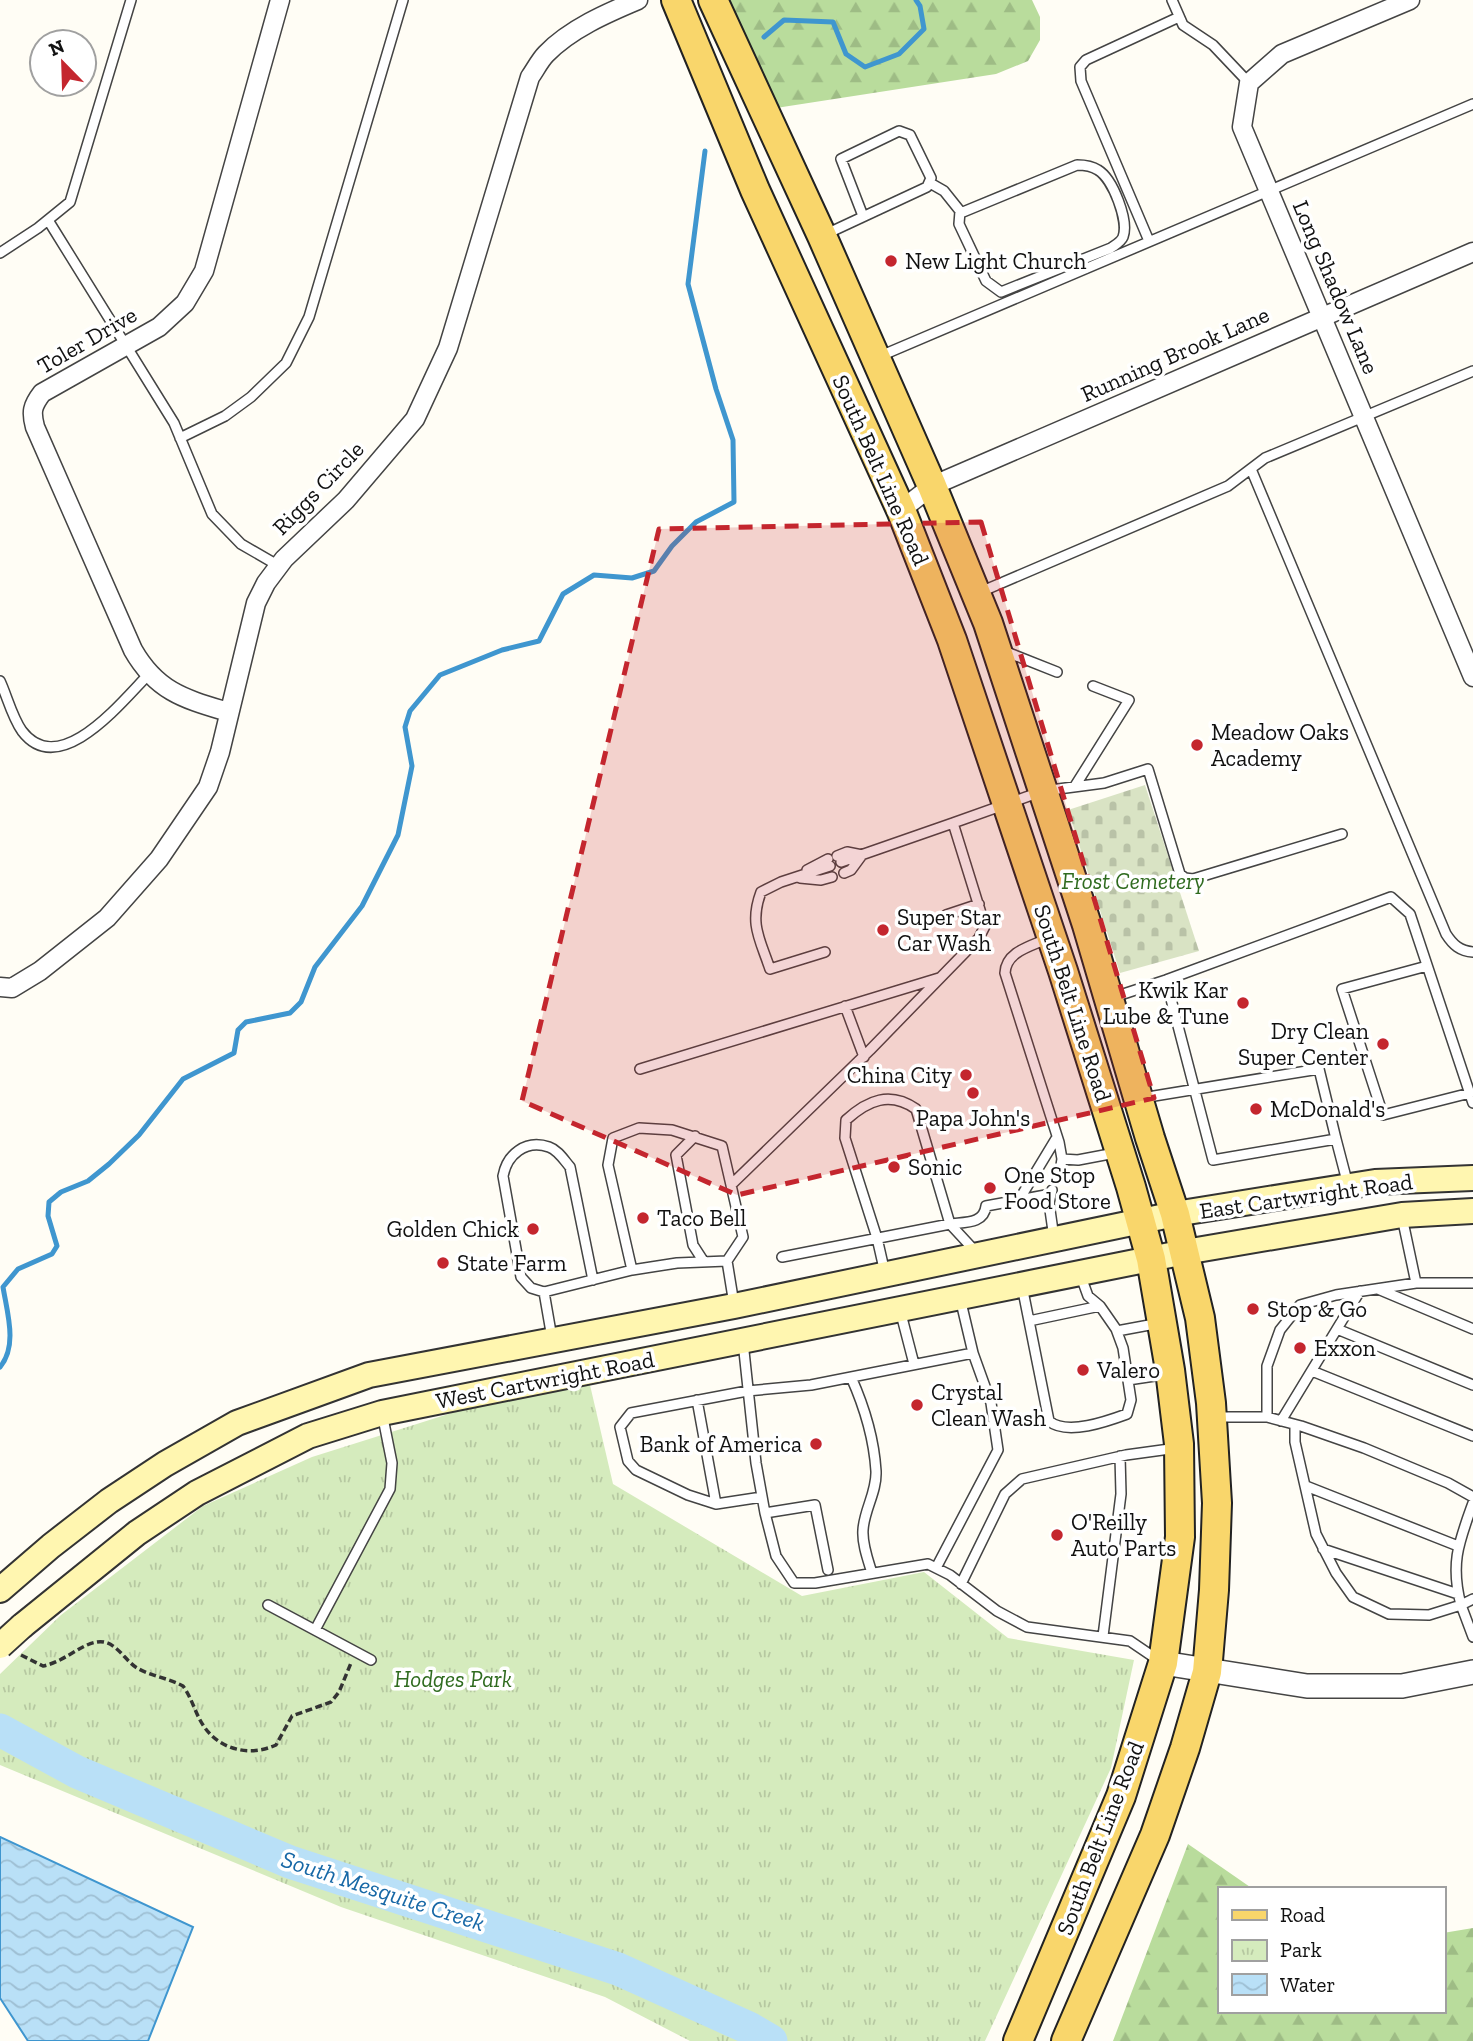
<svg xmlns="http://www.w3.org/2000/svg" width="1473" height="2041" font-family="'Zilla Slab',serif">
  <style>
    .forest { fill: url(#forest-firs) }
    .cemetery { fill: url(#cemetery-stones) }
    .park { fill: url(#park-tufts) }
    .water { fill: url(#water-waves); stroke: #3f96cf; stroke-width: 2 }
    .lines { fill: none; stroke-linecap: round; stroke-linejoin: round }
    .stream { stroke: #3f96cf; stroke-width: 5 }
    .river { stroke: #b9e0f7; stroke-width: 33 }
    .service-casing { stroke: #444; stroke-width: 12 }
    .minor-casing { stroke: #444; stroke-width: 21 }
    .tertiary-casing { stroke: #444; stroke-width: 26 }
    .secondary-casing { stroke: #333; stroke-width: 28 }
    .primary-casing { stroke: #222; stroke-width: 32 }
    .path { stroke: #333; stroke-width: 3.5; stroke-dasharray: 7 3.5; stroke-linecap: butt }
    .service { stroke: #fff; stroke-width: 9 }
    .minor { stroke: #fff; stroke-width: 18 }
    .tertiary { stroke: #fff; stroke-width: 23 }
    .secondary { stroke: #fff6b0; stroke-width: 24 }
    .primary { stroke: #f9d66b; stroke-width: 28 }
    .secondary-bridge-casing { stroke: #333; stroke-width: 28; stroke-linecap: butt }
    .secondary-bridge { stroke: #fff6b0; stroke-width: 24 }
    .marked { fill: #c4262e; fill-opacity: 0.2; stroke: #c4262e; stroke-width: 5; stroke-dasharray: 14 9; stroke-linejoin: round }
    .poi-dot { fill: #c4262e; stroke: #fff; stroke-width: 2.5 }
    .labels { text-anchor: middle; stroke-width: 7; stroke-linejoin: round; paint-order: stroke }
    .poi-label { font-size: 23px; fill: #111; stroke: #fff; text-anchor: start }
    .street-label { font-size: 23px; fill: #111; stroke: #fff }
    .park-label { font-size: 23px; font-style: italic; fill: #2f6b1f; stroke: #fff }
    .water-label { font-size: 24px; font-style: italic; fill: #1768a6; stroke: #fff }
  </style>
  <defs>
    <pattern id="forest-firs" width="22" height="20" patternUnits="userSpaceOnUse" patternTransform="scale(1.75)"><rect width="22" height="20" fill="#b9dc9c"/><path d="M5 1l3.5 6h-7zM16 11l3.5 6h-7z" fill="#9ebc85"/></pattern>
    <pattern id="cemetery-stones" width="16" height="16" patternUnits="userSpaceOnUse" patternTransform="scale(1.75)"><rect width="16" height="16" fill="#d9e3c4"/><path d="M2 7V4a2 2 0 0 1 4 0v3zM10 15v-3a2 2 0 0 1 4 0v3z" fill="#b9c2a7"/></pattern>
    <pattern id="park-tufts" width="24" height="20" patternUnits="userSpaceOnUse" patternTransform="scale(1.75)"><rect width="24" height="20" fill="#d5ebbd"/><path d="M3 7l-1-3M5 7V3M7 7l1-3M15 17l-1-3M17 17v-4M19 17l1-3" fill="none" stroke="#b6c8a1"/></pattern>
    <pattern id="water-waves" width="16" height="10" patternUnits="userSpaceOnUse" patternTransform="scale(1.75)"><rect width="16" height="10" fill="#b9e0f7"/><path d="M0 5q4-4 8 0t8 0" fill="none" stroke="#9ebfd3"/></pattern>
  </defs>
  <rect width="100%" height="100%" fill="#fffdf5"/>
  <path class="forest" d="M727,0H1032L1040,17V40L1028,61L996,74L776,108Z
    M1188,1844L1253,1889H1219V2011H1443V1933L1473,1928V2041H1113Z"/>
  <path class="cemetery" d="M1145,785L1199,951L1120,973L1068,810Z"/>
  <path class="park" d="M590,1385L613,1484L802,1596L924,1572L1008,1638L1134,1660L1111,1768L985,2041H690L605,1997L341,1907L0,1765V1674L61,1615L203,1506L312,1457L458,1411Z"/>
  <path class="water" d="M0,1837L193,1927L148,2041H28L0,1998Z"/>
  <g class="lines">
    <path class="stream" d="M764,37L784,20L833,22L846,54L865,67L899,54L924,29L920,6L916,0
      M0,1367C18,1346 7,1312 3,1287L18,1269L52,1254L57,1246L48,1216L49,1202L61,1192L88,1181L109,1164L139,1135L183,1079L234,1053L238,1030L246,1022L290,1013L301,1002L315,967L362,906L398,835L412,766L405,727L410,711L440,675L502,650L539,641L563,594L594,575L632,578L654,571L672,546L696,522L734,502L733,440L716,389L688,284L705,151"/>
    <path class="river" d="M0,1730L77,1772L290,1862L618,1969L749,2028L771,2041"/>
    <g class="service-casing">
      <path id="service" d="M1172,0L1183,25L1213,45L1249,83
        M930,183L944,191L960,211L963,212L1077,165C1084,165 1092,166 1098,170C1113,179 1129,221 1123,237C1121,242 1115,245 1111,248L1001,292L986,281L959,224L960,211
        M48,220L174,423L212,514L241,544L279,566
        M824,235L927,187L931,178L910,135L899,131L841,159L863,216
        M1149,241L1081,81L1080,67L1086,60L1179,17
        M0,253L38,228L70,202L131,0
        M878,357L1473,104
        M180,438L225,416L251,397L286,363L309,317L403,0
        M1251,469L1446,934C1453,945 1460,951 1473,952
        M978,593L1228,486L1265,458L1473,371
        M1004,651L1057,672
        M0,681C7,696 12,717 22,731C60,781 123,700 149,674
        M1075,786L1129,700L1093,686
        M837,856L847,852L862,855L851,870L844,873
        M841,862L953,823
        M807,870L828,859
        M800,878L821,880L832,877
        M946,915L979,904
        M1049,938C1032,946 1006,951 1005,973L1059,1142L1062,1159L1060,1172
        M825,952L770,969C760,939 749,924 761,892L781,882L830,866
        M1427,966L1342,989L1383,1115L1470,1093
        M1111,998L1166,980L1391,897L1410,914L1473,1103
        M845,1006L864,1057
        M640,1069L939,978
        M1142,1098L1319,1069L1336,1139L1213,1160L1166,980
        M695,1136L676,1155L693,1245L704,1262
        M1336,1139L1348,1185
        M1062,1159L1078,1160L1115,1153
        M732,1184L870,1050L979,938L985,926L953,823L1043,791L1104,783L1148,769L1180,874L1185,878L1193,879L1342,834
        M1052,1190L1049,1203L1054,1238
        M1019,1200L1057,1137
        M1402,1217L1416,1283
        M782,1257L950,1224L975,1251
        M727,1261L677,1263L632,1270L608,1165L613,1138L639,1128L672,1130L722,1146L743,1237L727,1261L734,1304
        M885,1273L877,1238L845,1138L846,1120C868,1100 890,1091 916,1109L950,1224C965,1222 984,1224 986,1206L1051,1194
        M1022,1286L1049,1421C1067,1436 1108,1421 1127,1414L1131,1400L1123,1348L1116,1329L1100,1306L1088,1296L1080,1274
        M1378,1289L1473,1329
        M544,1292L632,1270
        M900,1310L914,1364
        M1029,1321L1100,1306
        M1337,1329L1473,1385
        M1117,1331L1160,1323
        M552,1338L544,1292L531,1288L521,1277L503,1176C507,1155 525,1139 549,1147C558,1150 564,1160 570,1167L593,1280
        M743,1342L756,1463L765,1513L776,1556L794,1583H815L928,1564L950,1575L997,1611L1027,1627L1130,1641L1158,1660
        M1312,1371L1473,1436
        M851,1377C864,1406 874,1439 876,1471C877,1492 864,1510 863,1530C862,1544 868,1560 872,1573
        M1128,1380L1168,1374
        M697,1400L716,1504
        M1214,1417H1267L1301,1426L1364,1448L1448,1483L1473,1497
        M1267,1417V1366L1280,1330L1300,1305L1336,1295L1416,1283H1473
        M1281,1421L1360,1291
        M1295,1425V1442L1316,1534L1336,1573L1353,1597L1389,1614L1429,1615L1461,1605L1473,1637
        M1306,1486L1458,1546
        M762,1497L716,1504L688,1495L636,1470L628,1461L620,1427L631,1413L747,1391L811,1385L973,1353L960,1298
        M1473,1503C1459,1542 1450,1563 1461,1605L1473,1599
        M765,1513L815,1505L828,1570
        M1323,1549L1458,1594
        M936,1568L998,1450L991,1403L973,1353
        M961,1584L1005,1494L1022,1479L1126,1455L1177,1448
        M268,1605L371,1660
        M315,1630L390,1489L392,1463L382,1413
        M1103,1636L1121,1494L1120,1456"/>
    </g>
    <g class="minor-casing">
      <path id="minor" d="M1410,0L1282,54L1249,83L1242,127L1473,677
        M901,510L932,486L1473,252
        M228,712C185,699 157,692 133,650L35,427C31,412 32,406 42,393L159,327L185,303L204,271L280,0
        M0,987L12,988L40,971L107,918L159,859L208,787L220,752L256,603L266,583L284,559L346,500L415,419L448,348L530,77C535,70 540,60 546,54C570,29 607,13 638,0"/>
    </g>
    <g class="tertiary-casing">
      <path id="tertiary" d="M1163,1663L1307,1686H1402L1473,1672"/>
    </g>
    <g class="secondary-casing">
      <path id="secondary" d="M0,1590L51,1546L109,1501L165,1464L237,1423L369,1375L734,1306L1175,1214L1375,1182L1473,1178
        M22,1626L137,1533L197,1493L308,1436L382,1413L1185,1252L1402,1215L1473,1211"/>
    </g>
    <g class="primary-casing">
      <path id="primary" d="M676,0L755,190L901,510L952,640L1063,971L1131,1187L1151,1259L1170,1370L1179,1444L1180,1537L1163,1663L1121,1796L1018,2041
        M713,0L822,236L932,486L988,623L1087,925L1150,1138L1175,1214L1200,1318L1211,1403L1217,1503L1214,1590L1207,1672L1185,1748L1155,1835L1066,2041"/>
    </g>
    <path class="path" d="M21,1655L43,1666C64,1662 81,1644 97,1642C115,1639 124,1660 137,1668C151,1676 168,1678 183,1686C192,1698 195,1713 203,1725C219,1750 250,1757 276,1745L292,1716L331,1702L339,1692L351,1663"/>
    <use href="#service" class="service"/>
    <use href="#minor" class="minor"/>
    <use href="#tertiary" class="tertiary"/>
    <use href="#secondary" class="secondary"/>
    <use href="#primary" class="primary"/>
    <g class="secondary-bridge-casing">
      <path id="secondary-bridge" d="M0,1646L22,1626"/>
    </g>
    <use href="#secondary-bridge" class="secondary-bridge"/>
  </g>
  <path class="marked" d="M981,522L1154,1098L737,1195L522,1101L659,529Z"/>
  <g class="poi-dot">
    <circle cx="891" cy="261" r="7"/>
    <circle cx="1197" cy="745" r="7"/>
    <circle cx="883" cy="930" r="7"/>
    <circle cx="1243" cy="1003" r="7"/>
    <circle cx="1383" cy="1044" r="7"/>
    <circle cx="966" cy="1075" r="7"/>
    <circle cx="973" cy="1093" r="7"/>
    <circle cx="1256" cy="1109" r="7"/>
    <circle cx="894" cy="1167" r="7"/>
    <circle cx="990" cy="1188" r="7"/>
    <circle cx="643" cy="1218" r="7"/>
    <circle cx="533" cy="1229" r="7"/>
    <circle cx="443" cy="1263" r="7"/>
    <circle cx="1253" cy="1309" r="7"/>
    <circle cx="1300" cy="1348" r="7"/>
    <circle cx="1083" cy="1370" r="7"/>
    <circle cx="917" cy="1405" r="7"/>
    <circle cx="816" cy="1444" r="7"/>
    <circle cx="1057" cy="1535" r="7"/>
  </g>
  <g class="labels">
    <g class="poi-label">
      <text x="905" y="269">New Light Church</text>
      <text x="1211" y="740">Meadow Oaks<tspan x="1211" dy="26">Academy</tspan></text>
      <text x="897" y="925">Super Star<tspan x="897" dy="26">Car Wash</tspan></text>
      <text x="1229" y="998" text-anchor="end">Kwik Kar<tspan x="1229" dy="26">Lube &amp; Tune</tspan></text>
      <text x="1369" y="1039" text-anchor="end">Dry Clean<tspan x="1369" dy="26">Super Center</tspan></text>
      <text x="952" y="1083" text-anchor="end">China City</text>
      <text x="1270" y="1117">McDonald's</text>
      <text x="973" y="1126" text-anchor="middle">Papa John's</text>
      <text x="908" y="1175">Sonic</text>
      <text x="1004" y="1183">One Stop<tspan x="1004" dy="26">Food Store</tspan></text>
      <text x="657" y="1226">Taco Bell</text>
      <text x="519" y="1237" text-anchor="end">Golden Chick</text>
      <text x="457" y="1271">State Farm</text>
      <text x="1267" y="1317">Stop &amp; Go</text>
      <text x="1314" y="1356">Exxon</text>
      <text x="1097" y="1378">Valero</text>
      <text x="931" y="1400">Crystal<tspan x="931" dy="26">Clean Wash</tspan></text>
      <text x="802" y="1452" text-anchor="end">Bank of America</text>
      <text x="1071" y="1530">O'Reilly<tspan x="1071" dy="26">Auto Parts</tspan></text>
    </g>
    <g class="street-label">
      <text transform="translate(1336 287) rotate(67)" y="8">Long Shadow Lane</text>
      <text transform="translate(87 340) rotate(-30)" y="8">Toler Drive</text>
      <text transform="translate(1175 354) rotate(-24)" y="8">Running Brook Lane</text>
      <text transform="translate(881 470) rotate(66)" y="8">South Belt Line Road</text>
      <text transform="translate(318 488) rotate(-46)" y="8">Riggs Circle</text>
      <text transform="translate(1073 1003) rotate(72)" y="8">South Belt Line Road</text>
      <text transform="translate(1306 1196) rotate(-8)" y="8">East Cartwright Road</text>
      <text transform="translate(545 1380) rotate(-11)" y="8">West Cartwright Road</text>
      <text transform="translate(1100 1838) rotate(-69)" y="8">South Belt Line Road</text>
    </g>
    <g class="park-label">
      <text x="1133" y="889">Frost Cemetery</text>
      <text x="453" y="1687">Hodges Park</text>
    </g>
    <g class="water-label">
      <text transform="translate(383 1891) rotate(18)" y="8">South Mesquite Creek</text>
    </g>
  </g>
  <rect x="1218" y="1887" width="228" height="126" fill="#ffffff" stroke="#a0a0a0" stroke-width="2"/>
  <rect x="1232" y="1910" width="35" height="10" fill="#f9d66b" stroke="#a0a0a0" stroke-width="2"/>
  <text x="1280" y="1922" font-size="21" fill="#111111">Road</text>
  <rect x="1232" y="1940" width="35" height="21" fill="url(#park-tufts)" stroke="#a0a0a0" stroke-width="2"/>
  <text x="1280" y="1957" font-size="21" fill="#111111">Park</text>
  <rect x="1232" y="1974" width="35" height="21" fill="url(#water-waves)" stroke="#a0a0a0" stroke-width="2"/>
  <text x="1280" y="1992" font-size="21" fill="#111111">Water</text>
  <g transform="translate(63 63) rotate(337)"><circle r="33" fill="#ffffff" stroke="#a0a0a0" stroke-width="2"/>
  <path d="M0-5L12 26L0 18L-12 26Z" fill="#c4262e"/>
  <text y="-10" font-size="19" font-weight="bold" text-anchor="middle" fill="#111111">N</text>
  </g>
</svg>
